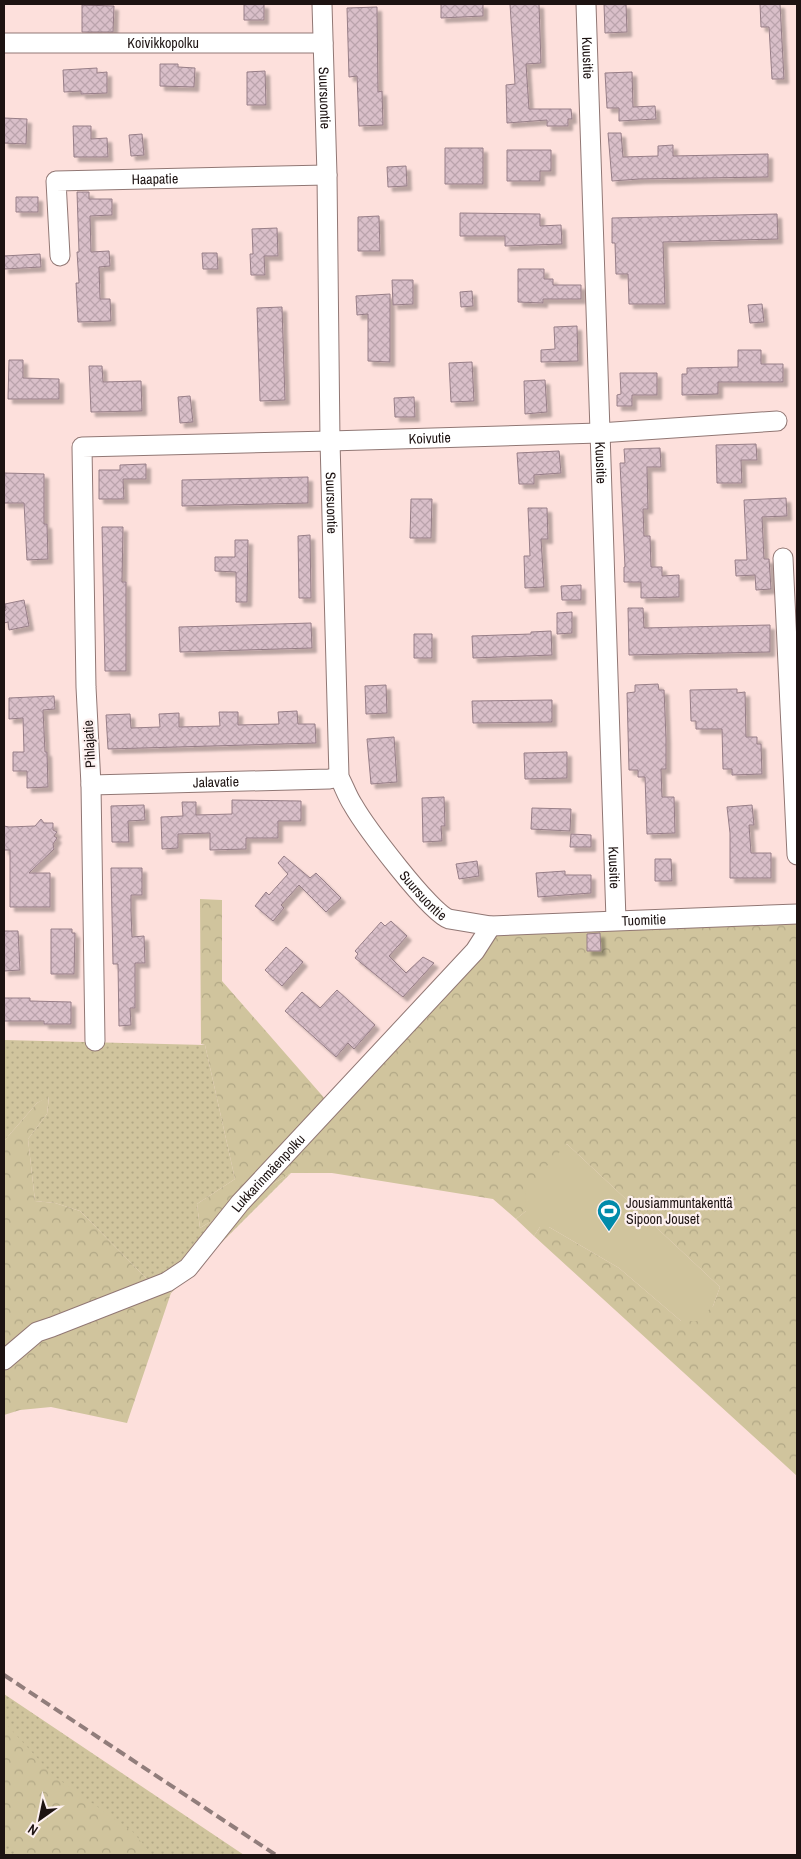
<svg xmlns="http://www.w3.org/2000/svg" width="801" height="1859" font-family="'Archivo Narrow',sans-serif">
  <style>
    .grass { fill: url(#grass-dots) }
    .forest { fill: url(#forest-crowns) }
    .garden { fill: #d0c49d }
    .building { fill: url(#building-cross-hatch); stroke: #977e87; filter: url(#shadow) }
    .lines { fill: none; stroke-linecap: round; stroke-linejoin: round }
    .minor-casing { stroke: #917774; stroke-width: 21 }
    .minor { stroke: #fff; stroke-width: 19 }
    .rail { stroke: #917d7b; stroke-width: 4; stroke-dasharray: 10 5; stroke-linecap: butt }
    .labels { text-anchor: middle; stroke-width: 4.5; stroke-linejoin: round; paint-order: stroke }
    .street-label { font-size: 14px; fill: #1d1312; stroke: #fdf1f0 }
    .poi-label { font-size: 14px; fill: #1d1312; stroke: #fdf1f0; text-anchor: start }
  </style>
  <defs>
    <pattern id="grass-dots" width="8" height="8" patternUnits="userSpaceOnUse" patternTransform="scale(1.25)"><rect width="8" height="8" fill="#d0c49d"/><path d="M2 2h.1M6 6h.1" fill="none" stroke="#b2a886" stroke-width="1.8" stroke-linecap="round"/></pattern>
    <pattern id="forest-crowns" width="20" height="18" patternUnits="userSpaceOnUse" patternTransform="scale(1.25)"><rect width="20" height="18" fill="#d0c49d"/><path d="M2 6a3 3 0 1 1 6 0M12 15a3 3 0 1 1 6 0" fill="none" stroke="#b2a886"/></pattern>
    <pattern id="building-cross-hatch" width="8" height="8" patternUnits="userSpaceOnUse" patternTransform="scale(1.25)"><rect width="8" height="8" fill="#d9bfc9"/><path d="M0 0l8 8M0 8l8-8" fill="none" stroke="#baa3ac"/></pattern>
    <filter id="shadow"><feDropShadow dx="4.5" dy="4.5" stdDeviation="1" flood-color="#0004"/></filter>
  </defs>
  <rect width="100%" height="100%" fill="#fde0dc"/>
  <path class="grass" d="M4,1040L205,1045L235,1179L197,1204L200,1228L291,1173L171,1293L146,1278L80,1211L55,1203L35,1201L28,1139L47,1114L49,1097L37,1103L4,1141Z
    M4,1694L244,1855H4Z"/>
  <path class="forest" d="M200,899L222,900V981L326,1100L489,932L797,921V1476L534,1236L540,1227H549L619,1268L681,1321L713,1306L720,1287L567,1144L526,1211L516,1219L493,1199L332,1173H291L200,1228L197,1204L235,1179L205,1045L201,1044Z
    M49,1096L47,1114L28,1139L35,1201L55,1203L80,1211L146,1278L171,1293L127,1423L51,1407L20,1410L4,1415V1141L37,1103Z
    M4,1722L54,1776L133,1832L152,1855H17L4,1838Z"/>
  <path class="garden" d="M567,1144L720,1287L713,1306L697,1321H681L619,1268L549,1227H540L534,1236L516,1219L526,1211L525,1190Z"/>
  <path class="building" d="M244,4H264V20H244Z
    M441,4H483V16L441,18Z
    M510,4H539L541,63L526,64L529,109H571L572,119H568V126H547V120L507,123L506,85L515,84Z
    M604,4H626L627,32L605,33Z
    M760,4H780L784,79H772L769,27H761Z
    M82,5L114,6L113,32H82Z
    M377,7L378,92L382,91L383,125L359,126L357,76L349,77L347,8Z
    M160,64H178V67L195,68L194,87L160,86Z
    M97,68V73L107,72V93L81,94V91L64,92L63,70Z
    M265,71L266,105H247V72Z
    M632,72L633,107L655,106L656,119L619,121V108H607L605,73Z
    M4,118L27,119L26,144L4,143Z
    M73,126H91V139L107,138L108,157H74Z
    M608,133H621L623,157L658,156V146L673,145V156L768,154V177L639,179L612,181Z
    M142,134L144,155L131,156L129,135Z
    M445,148H483V184H445Z
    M507,150H551V171H540V181H507Z
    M406,166L407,186L388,187L387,167Z
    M77,192H89V199H112V215L90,216L91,252L109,251L110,266L99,267L100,299H110L111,321L78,322L76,283H79L77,252H79Z
    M16,197H38V212H16Z
    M460,213L540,214V226L561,225L562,244L505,246V236H460Z
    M777,214L778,239L663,242L665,304H629L628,274H616L615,243H612V218Z
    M379,216L380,251H358V217Z
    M277,228L278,256H264L265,275H251L250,254H253L252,229Z
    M202,253H217L218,269H203Z
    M40,254L41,267L4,269V256Z
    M518,269H544V279H553V285H581V299H543V303L518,302Z
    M392,280H413V304L393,305Z
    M472,291L473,306L461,307L460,292Z
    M390,294V362L368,361V314L357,315L356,296Z
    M762,304L764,322L750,323L748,305Z
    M282,307L285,400L260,401L257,308Z
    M577,326L578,361L541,362V350L555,349L554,327Z
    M738,350H761V364H783V382H718V394L682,395V374H687V368L738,367Z
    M9,360H23V378L59,379V399H8Z
    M472,362L474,401L451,402L449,363Z
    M89,366H102L103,382L141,381L142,411L91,412Z
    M620,373H657V395H632V406H617V395L621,394Z
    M545,380L547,412L525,414L524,381Z
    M190,396L193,422L180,423L178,397Z
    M414,397L415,417H395L394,398Z
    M756,444L757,460H741L742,483H717L716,445Z
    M660,448L661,467H647L648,509H643L644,536H650L651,567H662V576L679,575V597L641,598V582H624V567H625L620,463H625L624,449Z
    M559,451L561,473L534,475V484H519L517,453Z
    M146,464V479H123L124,499H99V470H120V465Z
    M4,473L44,474V524H47L48,559L27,560L24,503H4Z
    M308,477V503L182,506V480Z
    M786,498L787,516L762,517L764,559H769L771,589L756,590L755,575L736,576L735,560H747L744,500Z
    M411,499H432L431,538H410Z
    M528,508H547L548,539H541L544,587L525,588L524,556H530Z
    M102,527H123L122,582H126V671H105Z
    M310,535L311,598H299L298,536Z
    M235,540H248L247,602H236V572L215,571V557H235Z
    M581,585V600H562L561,586Z
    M24,600L29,626L9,630L8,622L4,623V611L6,610L5,604Z
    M628,608H643L644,628L770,625V652L629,655Z
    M572,612V633L557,634V613Z
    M311,623L312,648L180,652L179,627Z
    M551,631L552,655L473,658L472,636L531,634V632Z
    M414,634H432V658H414Z
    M658,684L659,690H664L666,738V769H661L662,797H674L675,833L647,834L645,777H638V770H629L627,693L635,692V685Z
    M386,685L387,713L366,714L365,686Z
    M737,689V693L745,692L746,737H757V744H761L762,774L732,775V769H723L722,729H696V721H691L690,690Z
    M54,696L55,709L43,710L45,752H47L48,787L27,788V771H13V752H24L23,718L9,719V698Z
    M552,700V722L473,723L472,701Z
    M297,711L298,724H315L316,743L108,749L106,715L130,714L131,728L160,727L159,714L179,713V727L220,726L219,712H238V725L279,724L278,712Z
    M394,737L397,782L371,784L367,739Z
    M567,752V778L525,779L524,753Z
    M444,797L445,826H441L442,841L423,842L422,798Z
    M232,800L301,801V821H278V838H246V849L210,850V833L178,834V848L162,849L161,817L183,816L182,802H196V815L232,814Z
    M144,805L145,820L128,821L129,842H112L111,806Z
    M752,805L754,825H749L751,853H771V878H730V833L727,807Z
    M532,808L571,809L570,831L531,829Z
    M41,819L44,823H53V830L57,832L54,836L57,838L53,844L54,849L29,873H50V907H10V850H4V826L9,827L35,826Z
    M571,834L591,835V847H570Z
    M284,856L310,878L316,873L341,898L326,912L299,885L281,905L284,908L273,921L255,906L266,892L269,895L288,874L278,863Z
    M655,859H671L672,881H655Z
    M477,861L479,876L459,879L456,864Z
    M111,868H142V895H131V911L132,937L144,936L145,963H135V1008H130L131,1025L119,1026L118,964H113Z
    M565,871V875H591V893L538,897L536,873Z
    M391,921L407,936L389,956L406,973L423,957L434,963L403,997L355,958L358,954L355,951L381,922L385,926Z
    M51,929H72V933H75L74,974H51Z
    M4,931H18L20,970L4,971Z
    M600,933L601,951H587V934Z
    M286,947L303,962L282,986L265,970Z
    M337,990L375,1025L354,1049L348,1043L336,1057L285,1011L302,992L320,1008Z
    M4,998H30V1001L71,1002V1024H44V1021H4Z"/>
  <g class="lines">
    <g class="minor-casing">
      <g id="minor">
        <path id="s1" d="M322,4L327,175L330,441L339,777C344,786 347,796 353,805C365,826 430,913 449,919L491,926L797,914"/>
        <path id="s2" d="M586,4L616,920"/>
        <path id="s3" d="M4,43H323"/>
        <path id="s4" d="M60,256L56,181L327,175"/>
        <path d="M783,558L797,855"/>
        <path id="s5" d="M91,785L329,779L339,777"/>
        <path id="s6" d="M95,1041L91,785L86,687L82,447L330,441L599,433L777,421"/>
        <path id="s7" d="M4,1360L37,1332L52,1327L167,1282L188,1268L240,1203L475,951L491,926"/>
      </g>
    </g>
    <use href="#minor" class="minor"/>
    <path class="rail" d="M4,1675L276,1855"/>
  </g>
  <defs>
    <g id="stadium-pin" transform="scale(1.25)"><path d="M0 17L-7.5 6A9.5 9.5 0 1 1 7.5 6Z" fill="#008baa" stroke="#fdf1f0"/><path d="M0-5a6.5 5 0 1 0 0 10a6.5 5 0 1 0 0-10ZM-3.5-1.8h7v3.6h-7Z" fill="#fff"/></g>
  </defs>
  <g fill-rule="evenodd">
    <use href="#stadium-pin" x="609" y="1211"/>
  </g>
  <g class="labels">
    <g class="street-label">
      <text dy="5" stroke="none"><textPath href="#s3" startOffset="159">Koivikkopolku</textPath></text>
      <text dy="5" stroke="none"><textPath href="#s2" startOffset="54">Kuusitie</textPath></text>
      <text dy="5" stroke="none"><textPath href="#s1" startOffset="94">Suursuontie</textPath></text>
      <text dy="5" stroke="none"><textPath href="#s4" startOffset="174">Haapatie</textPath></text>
      <text dy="5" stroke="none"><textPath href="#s6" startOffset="942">Koivutie</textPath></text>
      <text dy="5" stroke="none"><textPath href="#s2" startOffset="459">Kuusitie</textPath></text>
      <text dy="5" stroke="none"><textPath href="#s1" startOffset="499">Suursuontie</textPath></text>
      <text transform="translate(89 744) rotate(-93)" y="5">Pihlajatie</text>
      <text dy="5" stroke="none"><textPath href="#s5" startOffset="125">Jalavatie</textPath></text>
      <text dy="5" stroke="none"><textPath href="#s2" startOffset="864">Kuusitie</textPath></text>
      <text dy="5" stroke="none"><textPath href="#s1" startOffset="919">Suursuontie</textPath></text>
      <text dy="5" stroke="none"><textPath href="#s1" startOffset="1150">Tuomitie</textPath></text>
      <text dy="5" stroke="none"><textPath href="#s7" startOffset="332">Lukkarinmäenpolku</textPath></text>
    </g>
    <g class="poi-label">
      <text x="626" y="1208">Jousiammuntakenttä<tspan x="626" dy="16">Sipoon Jouset</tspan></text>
    </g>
  </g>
  <rect width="801" height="1859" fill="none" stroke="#1d1312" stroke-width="10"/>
  <g transform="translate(40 1819) rotate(213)" stroke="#fdf1f0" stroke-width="4" paint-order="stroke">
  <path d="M0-4L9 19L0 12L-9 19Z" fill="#1d1312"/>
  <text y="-8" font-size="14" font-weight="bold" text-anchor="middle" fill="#1d1312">N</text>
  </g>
</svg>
